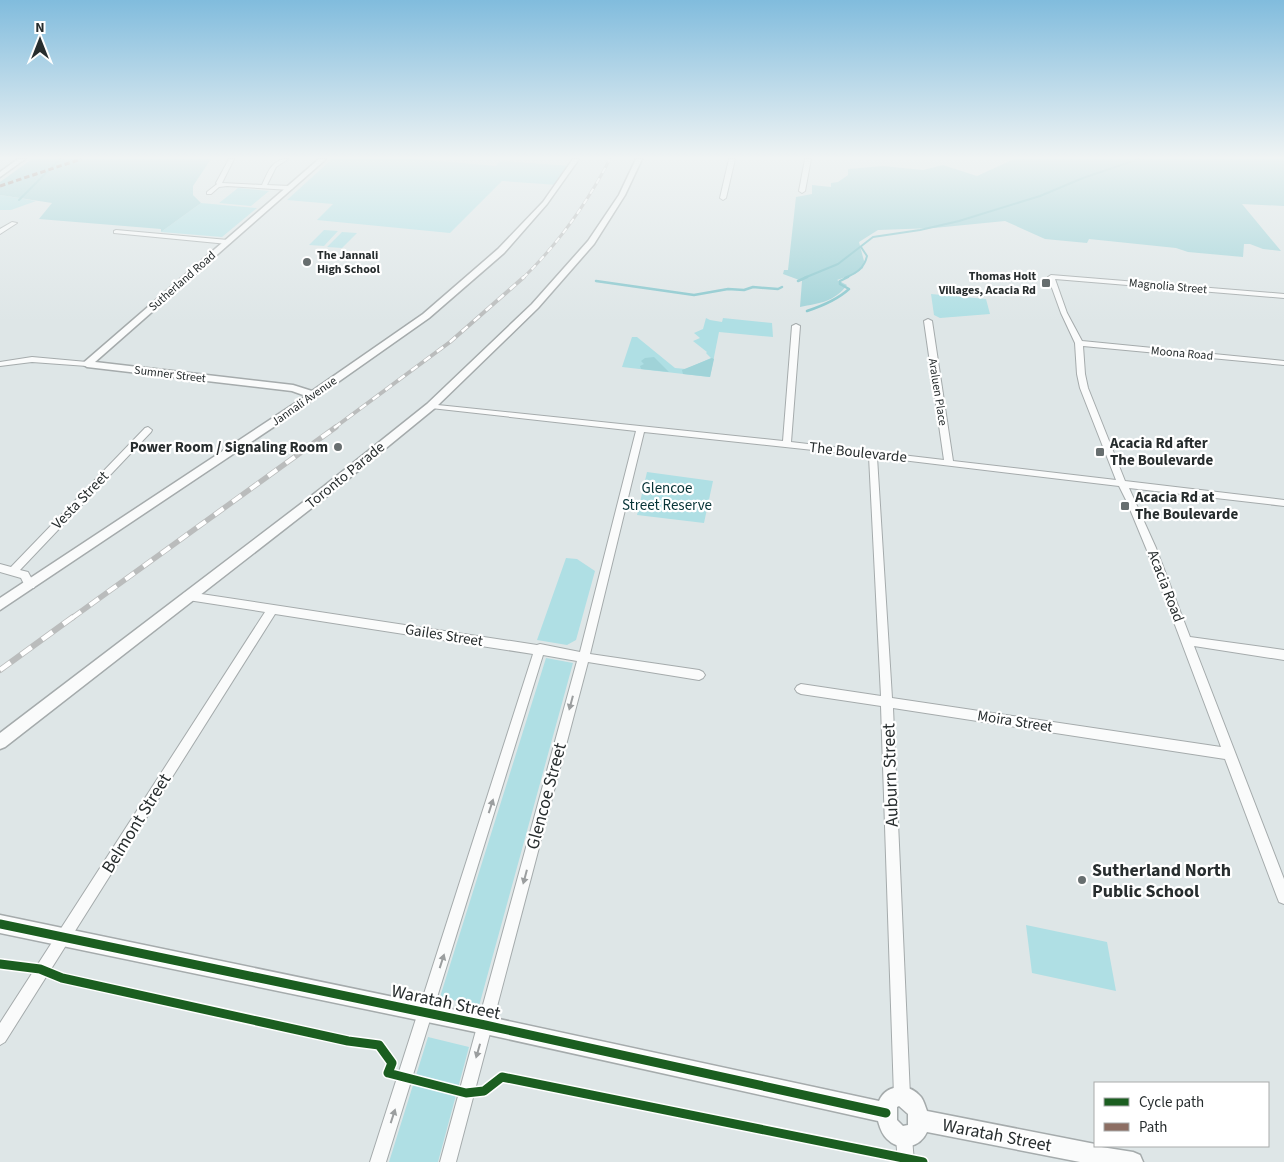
<svg xmlns="http://www.w3.org/2000/svg" width="1284" height="1162" font-family="'Source Sans 3',sans-serif">
  <style>
    .green { fill: #afdfe4 }
    .forest { fill: #a0d3d8 }
    .lines { fill: none; stroke-linecap: round; stroke-linejoin: round }
    .stream-far1 { stroke: #88c7cd; stroke-width: 2 }
    .stream { stroke: #88c7cd; stroke-width: 2.5 }
    .minor-casing { stroke: #a5abac; stroke-width: 2 }
    .tertiary-casing { stroke: #a5abac; stroke-width: 3 }
    .minor { fill: #fafbfb; fill-rule: evenodd }
    .tertiary { fill: #fafbfb; fill-rule: evenodd }
    .rail-far3-casing { stroke: #babcbc; stroke-width: 3 }
    .rail-far2-casing { stroke: #babcbc; stroke-width: 4 }
    .rail-far1-casing { stroke: #babcbc; stroke-width: 5.5 }
    .rail-casing { stroke: #babcbc; stroke-width: 6 }
    .rail-far3 { stroke: #fff; stroke-width: 2; stroke-dasharray: 6; stroke-linecap: butt }
    .rail-far2 { stroke: #fff; stroke-width: 2.5; stroke-dasharray: 8; stroke-linecap: butt }
    .rail-far1 { stroke: #fff; stroke-width: 4; stroke-dasharray: 11; stroke-linecap: butt }
    .rail { stroke: #fff; stroke-width: 4.5; stroke-dasharray: 13; stroke-linecap: butt }
    .quiet { stroke: #8d6e63; stroke-width: 3; stroke-dasharray: 5.5 3; stroke-linecap: butt }
    .cycleway-casing { stroke: #fff; stroke-width: 12 }
    .cycleway { stroke: #1b5e20; stroke-width: 9 }
    .oneway { fill: #9b9e9f }
    .poi-dot { fill: #676e6f; stroke: #fff; stroke-width: 2 }
    .labels { text-anchor: middle; stroke-width: 4.5; stroke-linejoin: round; paint-order: stroke }
    .far-poi-label { font-size: 12px; font-weight: bold; fill: #272d2e; stroke: #fff; text-anchor: start }
    .far-street-label { font-size: 12px; fill: #272d2e; stroke: #fff }
    .poi-label { font-size: 15px; font-weight: bold; fill: #272d2e; stroke: #fff; text-anchor: start }
    .street-label { font-size: 15px; fill: #272d2e; stroke: #fff }
    .park-label { font-size: 15px; fill: #073437; stroke: #fff }
    .near-street-label { font-size: 18px; fill: #272d2e; stroke: #fff }
    .near-poi-label { font-size: 18px; font-weight: bold; fill: #272d2e; stroke: #fff; text-anchor: start }
  </style>
  <rect width="100%" height="100%" fill="#dee6e7"/>
  <path class="green" d="M332,159H417L496,166L500,161L572,166L558,185L502,181L450,233L317,220L333,204L287,200Z
    M238,188L269,191L251,206L219,203Z
    M0,195L36,201L11,210H0Z
    M201,203L257,208L222,237L161,232Z
    M324,230L338,231L324,246L309,245Z
    M342,232L357,233L342,248L327,247Z
    M931,294L986,299L990,314L940,318L934,315Z
    M706,318L710,320L722,322L723,318L772,323L773,337L719,332L710,377L622,367L632,337H637L675,368L686,369L711,358L706,353L707,352L693,341L700,338L694,333L703,329Z
    M647,472L713,481L704,523L637,515Z
    M566,558L577,559L595,571L576,640L567,645L537,640Z
    M546,658L573,663L479,1006L440,997Z
    M1026,925L1107,942L1116,991L1032,973Z
    M428,1037L469,1047L438,1162H389Z"/>
  <path class="forest" d="M32,159H211L193,186V195L201,203L161,232V229L39,219L52,203L0,195V182Z
    M1014,159H1284V206L1242,204L1281,251L1263,249L1250,244H1244L1243,257L1188,252L1176,248L1089,239L1087,243L1045,239L1005,221L934,228L878,230L859,242L864,261L863,268L855,274L837,280L847,285C834,302 820,303 800,307L802,281L783,274L784,270H788L796,197L812,194V185L831,187V183L838,182L848,175V169L883,166L923,170L943,165L977,176Z
    M654,357L669,372L641,369L640,366L644,364L641,361L645,358Z
    M712,358L714,359L710,377L683,374L682,370Z"/>
  <g class="lines">
    <path class="stream-far1" d="M19,200L60,159
      M804,278L838,264L873,237L920,230L959,221L1040,196L1083,178L1139,159
      M845,278C856,273 864,269 867,256L861,247"/>
    <path class="stream" d="M596,281L694,295L728,289L744,290L753,287L778,289L782,287
      M798,281L807,277
      M807,311C822,306 837,300 849,289L840,284V281L848,277"/>
    <g class="minor-casing">
      <path id="minor" d="M229,159H234L222,183L262,185C268,172 272,159 288,159L276,167L267,185L290,186L293,188L290,190L227,186L219,187L211,194H207V192L217,184L216,183Z
        M729,159H735L726,198L723,200L720,198Z
        M805,159H811L805,191L802,193L799,191Z
        M12,222L17,223L0,234V229Z
        M116,230L228,240L231,242L228,244L114,233V231Z
        M1051,275L1284,294V298L1055,279L1067,313L1082,341L1284,361V365L1083,346L1085,374L1088,388L1125,481L1284,500V506L1129,488L1156,548L1190,637L1284,650V660L1194,646L1284,879V904L1279,902L1277,897L1225,759L893,708L910,1096L908,1102L902,1104L896,1102L894,1096L881,706L801,694L797,692L795,689L797,686L801,684L881,696L869,456L644,432L590,654L699,670L703,672L705,675L703,678L699,680L588,662L456,1162H440L577,661L543,655L386,1162H370L533,654L275,614L5,1042L0,1045V1023L265,612L188,600L184,599L183,596L184,593L188,592L537,645L540,644L580,652L636,431L431,408H428V404L783,441L792,326L796,324L800,326L791,442L944,460L924,321L928,319L932,321L953,461L1116,480L1080,388L1077,374L1075,343L1061,313L1048,277ZM877,457L1119,486L1127,502L1146,548L1221,747L892,698Z
        M32,357L87,362L91,364L87,366L32,362L0,366V362Z
        M148,427L152,430L151,432L20,570L28,572L35,585L34,588H26L21,578L0,572V564L11,567L145,428Z
        M904,1130L910,1132L912,1138L914,1162H898L896,1138L898,1132Z"/>
    </g>
    <g class="tertiary-casing">
      <path id="tertiary" d="M18,159H25L0,177V172Z
        M319,159H326L95,362L293,385L312,391L423,314L498,249L543,202L573,159H579L547,204L504,253L429,318L287,418L0,610V598L306,396L292,391L87,367L82,364Z
        M636,159H642L625,195L594,244L538,308L435,408L331,493L5,747L0,749V733L323,487L427,404L532,304L588,241L619,195Z
        M0,915L485,1016L879,1101C886,1084 909,1082 921,1097C924,1101 925,1106 927,1111L1095,1144V1146L1133,1152L1140,1155L1143,1162H1080L927,1132C920,1148 900,1152 887,1139C882,1134 880,1128 878,1121L485,1034L0,933ZM899,1106L908,1114V1125L903,1126L897,1120V1107Z"/>
    </g>
    <use href="#minor" class="minor"/>
    <use href="#tertiary" class="tertiary"/>
    <g class="rail-far3-casing">
      <path id="rail-far3" d="M523,278C559,243 587,203 610,159"/>
    </g>
    <g class="rail-far2-casing">
      <path id="rail-far2" d="M334,428L450,342L524,277"/>
    </g>
    <g class="rail-far1-casing">
      <path id="rail-far1" d="M72,618L336,427"/>
    </g>
    <g class="rail-casing">
      <path id="rail" d="M0,670L73,617"/>
    </g>
    <use href="#rail-far3" class="rail-far3"/>
    <use href="#rail-far2" class="rail-far2"/>
    <use href="#rail-far1" class="rail-far1"/>
    <use href="#rail" class="rail"/>
    <path class="quiet" d="M0,186L81,159"/>
    <g class="cycleway-casing">
      <path id="cycleway" d="M0,924L485,1025L886,1113
        M0,964L40,969L62,978L348,1041L379,1045L392,1063L388,1073L466,1093L484,1091L502,1077L923,1162"/>
    </g>
    <use href="#cycleway" class="cycleway"/>
  </g>
  <defs><path id="oneway-solid" d="M-6-.8H1V-3.2L6.5 0L1 3.2V.8H-6Z" transform="scale(1.25)"/></defs>
  <g class="oneway">
    <use href="#oneway-solid" transform="translate(571 703) rotate(105)"/>
    <use href="#oneway-solid" transform="translate(491 806) rotate(-72)"/>
    <use href="#oneway-solid" transform="translate(525 877) rotate(105)"/>
    <use href="#oneway-solid" transform="translate(442 961) rotate(-72)"/>
    <use href="#oneway-solid" transform="translate(478 1051) rotate(106)"/>
    <use href="#oneway-solid" transform="translate(393 1116) rotate(-72)"/>
  </g>
  <linearGradient id="sky" x2="0" y2="1"><stop stop-color="#81bcdd"/><stop offset="0.49" stop-color="#f0f4f4"/><stop offset="1" stop-color="#f0f4f4" stop-opacity="0"/></linearGradient>
  <rect width="1284" height="322" fill="url(#sky)"/>
  <g class="poi-dot">
    <circle cx="307" cy="262" r="5"/>
    <rect x="1041" y="278" width="10" height="10" rx="2.5"/>
    <circle cx="338" cy="447" r="5"/>
    <rect x="1095" y="447" width="10" height="10" rx="2.5"/>
    <rect x="1120" y="501" width="10" height="10" rx="2.5"/>
    <circle cx="1082" cy="880" r="5"/>
  </g>
  <g class="labels">
    <g class="far-poi-label">
      <text x="317" y="259">The Jannali<tspan x="317" dy="14">High School</tspan></text>
      <text x="1036" y="280" text-anchor="end">Thomas Holt<tspan x="1036" dy="14">Villages, Acacia Rd</tspan></text>
    </g>
    <g class="far-street-label">
      <text transform="translate(182 281) rotate(-41)" y="4">Sutherland Road</text>
      <text transform="translate(1168 286) rotate(5)" y="4">Magnolia Street</text>
      <text transform="translate(1182 353) rotate(5)" y="4">Moona Road</text>
      <text transform="translate(170 374) rotate(7)" y="4">Sumner Street</text>
      <text transform="translate(938 392) rotate(81)" y="4">Araluen Place</text>
      <text transform="translate(304 401) rotate(-35)" y="4">Jannali Avenue</text>
    </g>
    <g class="poi-label">
      <text x="1110" y="448">Acacia Rd after<tspan x="1110" dy="17">The Boulevarde</tspan></text>
      <text x="328" y="452" text-anchor="end">Power Room / Signaling Room</text>
      <text x="1135" y="502">Acacia Rd at<tspan x="1135" dy="17">The Boulevarde</tspan></text>
    </g>
    <g class="street-label">
      <text transform="translate(858 452) rotate(6)" y="5">The Boulevarde</text>
      <text transform="translate(345 475) rotate(-39)" y="5">Toronto Parade</text>
      <text transform="translate(80 500) rotate(-46)" y="5">Vesta Street</text>
      <text transform="translate(1166 586) rotate(69)" y="5">Acacia Road</text>
      <text transform="translate(444 635) rotate(9)" y="5">Gailes Street</text>
      <text transform="translate(1015 721) rotate(9)" y="5">Moira Street</text>
    </g>
    <g class="park-label">
      <text x="667" y="493">Glencoe<tspan x="667" dy="17">Street Reserve</tspan></text>
    </g>
    <g class="near-street-label">
      <text transform="translate(890 775) rotate(-92)" y="6">Auburn Street</text>
      <text transform="translate(546 796) rotate(-75)" y="6">Glencoe Street</text>
      <text transform="translate(136 823) rotate(-58)" y="6">Belmont Street</text>
      <text transform="translate(446 1002) rotate(12)" y="6">Waratah Street</text>
      <text transform="translate(997 1135) rotate(11)" y="6">Waratah Street</text>
    </g>
    <g class="near-poi-label">
      <text x="1092" y="876">Sutherland North<tspan x="1092" dy="21">Public School</tspan></text>
    </g>
  </g>
  <rect x="1094" y="1082" width="175" height="65" fill="#ffffff" stroke="#a9abab"/>
  <rect x="1104" y="1098" width="25" height="8" fill="#1b5e20" stroke="#a9abab"/>
  <text x="1139" y="1107" font-size="15" fill="#272d2e">Cycle path</text>
  <rect x="1104" y="1123" width="25" height="8" fill="#8d6e63" stroke="#a9abab"/>
  <text x="1139" y="1132" font-size="15" fill="#272d2e">Path</text>
  <g transform="translate(40 40)" stroke="#ffffff" stroke-width="4" paint-order="stroke">
  <path d="M0-4L9 19L0 12L-9 19Z" fill="#272d2e"/>
  <text y="-8" font-size="14" font-weight="bold" text-anchor="middle" fill="#272d2e">N</text>
  </g>
</svg>
